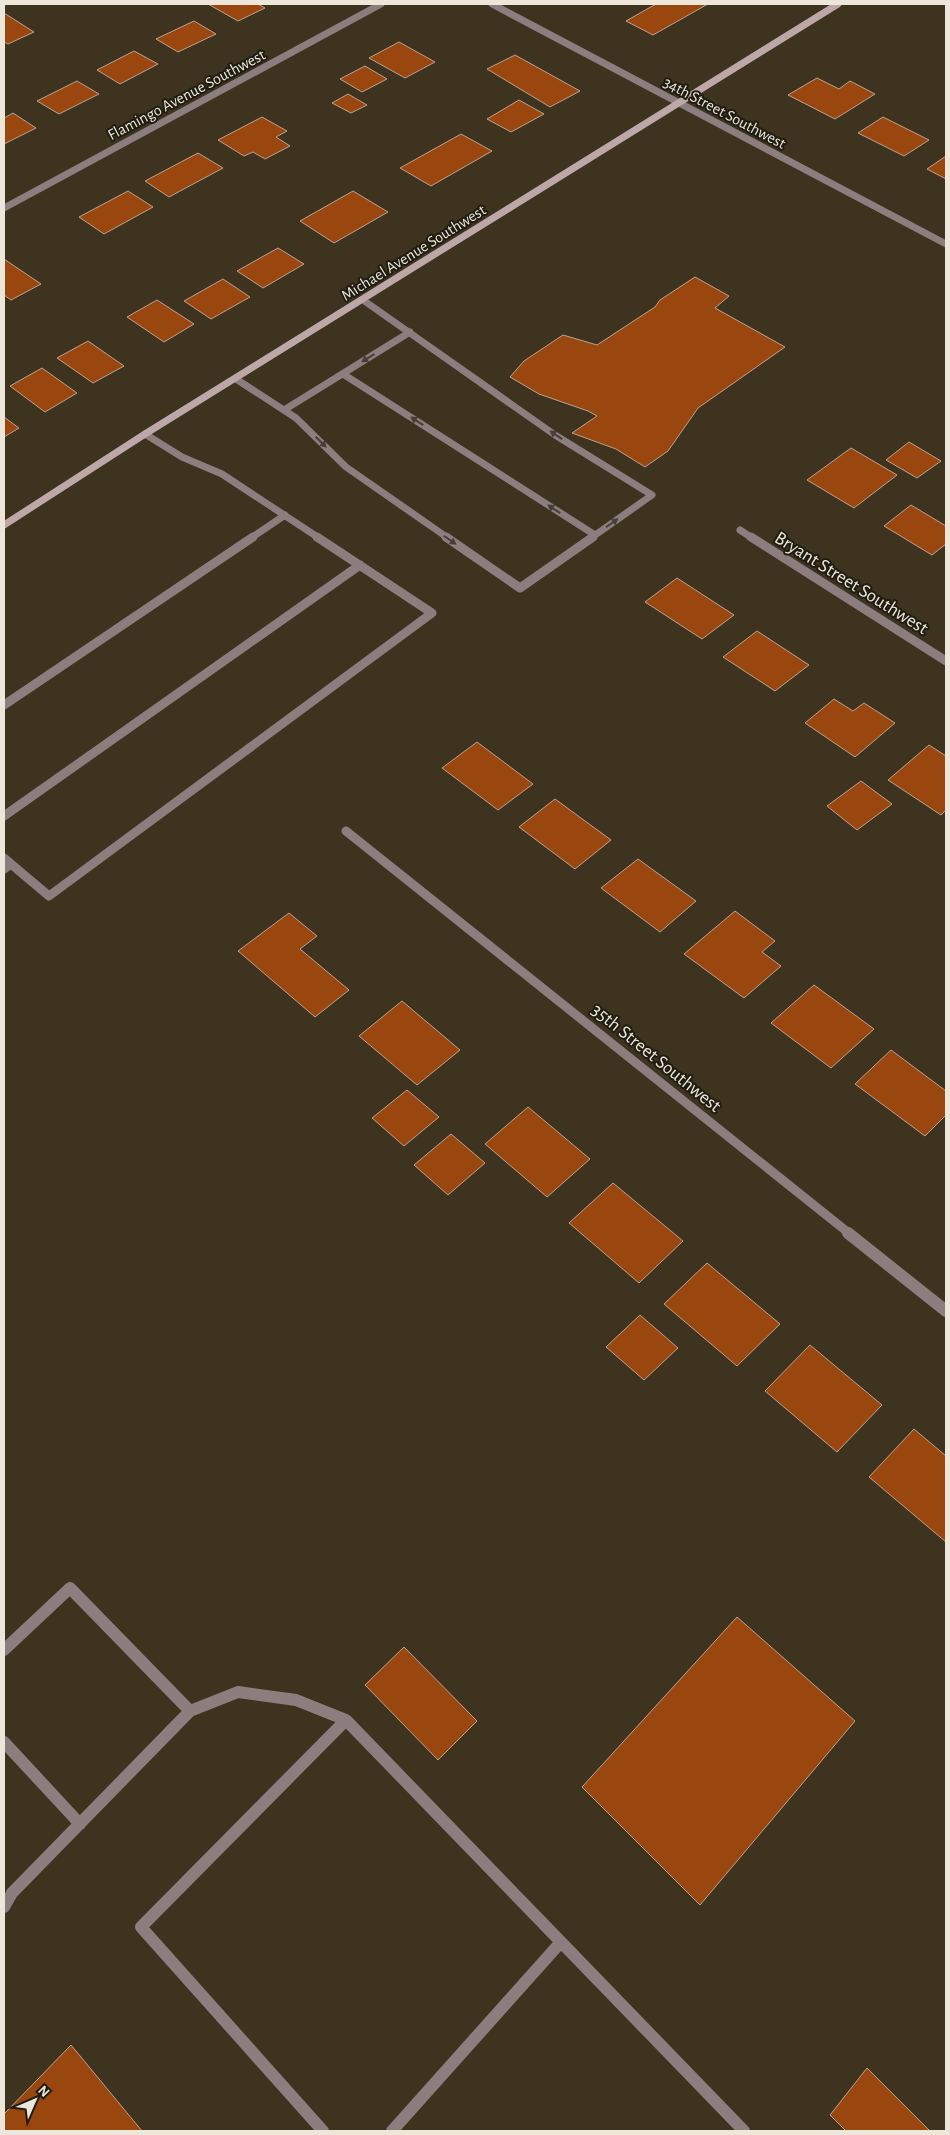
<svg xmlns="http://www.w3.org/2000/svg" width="950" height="2135" font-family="'Alegreya Sans',sans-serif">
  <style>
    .building { fill: #9a470f; stroke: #bda294 }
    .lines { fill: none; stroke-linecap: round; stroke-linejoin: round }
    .lane-far2 { stroke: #8c7e7e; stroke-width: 7 }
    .lane-far1 { stroke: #8c7e7e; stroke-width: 9 }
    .lane { stroke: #8c7e7e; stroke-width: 12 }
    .street-far2 { stroke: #8c7e7e; stroke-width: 7 }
    .street-far1 { stroke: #8c7e7e; stroke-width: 9 }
    .street { stroke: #8c7e7e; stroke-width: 12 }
    .secondary { stroke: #bda7a8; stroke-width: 7 }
    .oneway { fill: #463e38 }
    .labels { text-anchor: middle; stroke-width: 4; stroke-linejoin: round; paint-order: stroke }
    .far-street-label { font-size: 16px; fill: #ede7da; stroke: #201c12 }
    .street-label { font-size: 19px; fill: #ede7da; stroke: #201c12 }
  </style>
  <rect width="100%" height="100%" fill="#3d331e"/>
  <path class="building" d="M208,4H258L265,8L238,21Z
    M656,4H708L653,35L626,21Z
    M4,13L34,32L8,44L4,42Z
    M194,21L216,34L178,52L156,39Z
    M399,42L435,62L405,78L369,58Z
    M134,51L158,64L120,84L97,70Z
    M515,55L580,91L550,107L487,69Z
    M365,66L387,79L362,92L340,79Z
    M817,78L839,89L850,81L875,94L835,119L788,95Z
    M77,81L99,94L59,114L37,101Z
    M348,94L367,105L351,113L332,103Z
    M519,100L544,114L511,132L487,119Z
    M13,113L36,128L4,144V118Z
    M262,117L287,131L276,137L290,146L265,159L253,152L244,156L218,140Z
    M883,117L929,140L904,156L858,133Z
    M461,134L492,151L431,186L400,168Z
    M198,153L223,168L169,197L145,181Z
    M946,156V179L927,169Z
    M128,191L153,207L104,234L79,217Z
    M353,191L388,212L334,243L300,221Z
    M278,248L304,264L263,288L237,271Z
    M4,259L41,284L11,300L4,295Z
    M695,277L729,296L715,308L785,347L698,408L668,451L645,467L616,449L572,433L597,416L588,411L539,394L510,377L524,361L563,335L597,345L655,307L660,300Z
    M223,279L250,297L211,319L184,301Z
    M157,300L194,324L164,342L127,317Z
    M88,341L124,366L93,383L57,358Z
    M42,368L77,393L45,412L10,386Z
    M4,417L19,428L4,437Z
    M909,442L941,461L917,478L886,460Z
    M851,448L897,475L854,508L807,480Z
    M911,505L946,526V544L932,555L884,526Z
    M677,578L734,615L702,639L645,602Z
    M757,631L809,665L775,691L723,657Z
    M834,699L853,711L864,703L895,723L855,757L805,723Z
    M477,742L533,784L498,810L442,768Z
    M929,745L946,756V810L941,815L888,780Z
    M861,781L892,804L857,830L827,806Z
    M555,799L611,840L575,869L519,827Z
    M638,859L696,901L660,932L601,888Z
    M735,911L775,941L762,952L781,966L744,998L684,954Z
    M289,913L317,936L300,949L349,990L315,1017L238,951Z
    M814,985L874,1029L831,1068L771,1023Z
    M402,1001L460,1050L417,1085L359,1036Z
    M891,1050L946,1091V1115L925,1136L855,1084Z
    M407,1090L439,1117L404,1146L372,1118Z
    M528,1107L590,1159L547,1197L485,1144Z
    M451,1134L485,1163L448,1195L414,1165Z
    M613,1183L683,1241L639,1283L569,1223Z
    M707,1263L780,1324L737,1366L664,1304Z
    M640,1315L678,1348L644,1380L606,1347Z
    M810,1345L882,1405L837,1452L765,1391Z
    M914,1429L946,1456V1542L869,1477Z
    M737,1617L855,1721L700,1905L582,1787Z
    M404,1647L477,1721L438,1760L365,1685Z
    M71,2045L142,2131H4V2114Z
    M867,2068L930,2131H846L830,2115Z"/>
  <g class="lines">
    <path class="lane-far2" d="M363,300L555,435L652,495L591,538
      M343,374L595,535
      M236,379L296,418L346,467L448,538
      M284,410L410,332
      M145,434L182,457L222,474L319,538
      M251,538L285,515"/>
    <path class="lane-far1" d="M446,537L520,588L593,537
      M4,705L253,537
      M4,816L360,565
      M4,858L11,864L4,869
      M11,864L49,896L432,613L317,537"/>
    <path class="lane" d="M4,1650L70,1588L190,1711L12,1893L4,1907
      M190,1711L238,1692L296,1700L346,1720
      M4,1742L80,1824
      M561,1942L744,2131
      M323,2131L141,1927L346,1720L561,1942L392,2131"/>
    <path class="street-far2" d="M492,4L946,244
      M4,208L381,4
      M740,530L752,538"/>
    <path class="street-far1" d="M751,537L946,661
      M346,831L850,1234"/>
    <path class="street" d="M848,1233L946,1311"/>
    <path class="secondary" d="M4,525L145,434L838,4"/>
  </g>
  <defs><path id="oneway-solid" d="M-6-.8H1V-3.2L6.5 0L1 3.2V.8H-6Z" transform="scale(1.25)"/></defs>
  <g class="oneway">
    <use href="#oneway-solid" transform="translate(368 358) rotate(148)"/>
    <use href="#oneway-solid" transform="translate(417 421) rotate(-147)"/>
    <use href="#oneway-solid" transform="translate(556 435) rotate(-146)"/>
    <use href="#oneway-solid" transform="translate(321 442) rotate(45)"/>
    <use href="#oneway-solid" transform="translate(554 509) rotate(-147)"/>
    <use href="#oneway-solid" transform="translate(612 523) rotate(-35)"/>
    <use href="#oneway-solid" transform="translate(450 540) rotate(35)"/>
  </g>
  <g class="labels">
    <g class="far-street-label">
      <text transform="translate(186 94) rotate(-28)" y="6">Flamingo Avenue Southwest</text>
      <text transform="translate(725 112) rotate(28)" y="6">34th Street Southwest</text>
      <text transform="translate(413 252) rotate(-32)" y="6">Michael Avenue Southwest</text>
    </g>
    <g class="street-label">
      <text transform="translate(852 582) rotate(32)" y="7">Bryant Street Southwest</text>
      <text transform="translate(657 1057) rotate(39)" y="7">35th Street Southwest</text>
    </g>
  </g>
  <rect width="950" height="2135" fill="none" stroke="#ede7da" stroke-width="10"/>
  <g transform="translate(35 2100) rotate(45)" stroke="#201c12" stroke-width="4" paint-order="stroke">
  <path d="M0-4L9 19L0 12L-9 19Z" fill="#ede7da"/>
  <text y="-8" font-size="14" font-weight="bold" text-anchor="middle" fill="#ede7da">N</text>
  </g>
</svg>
